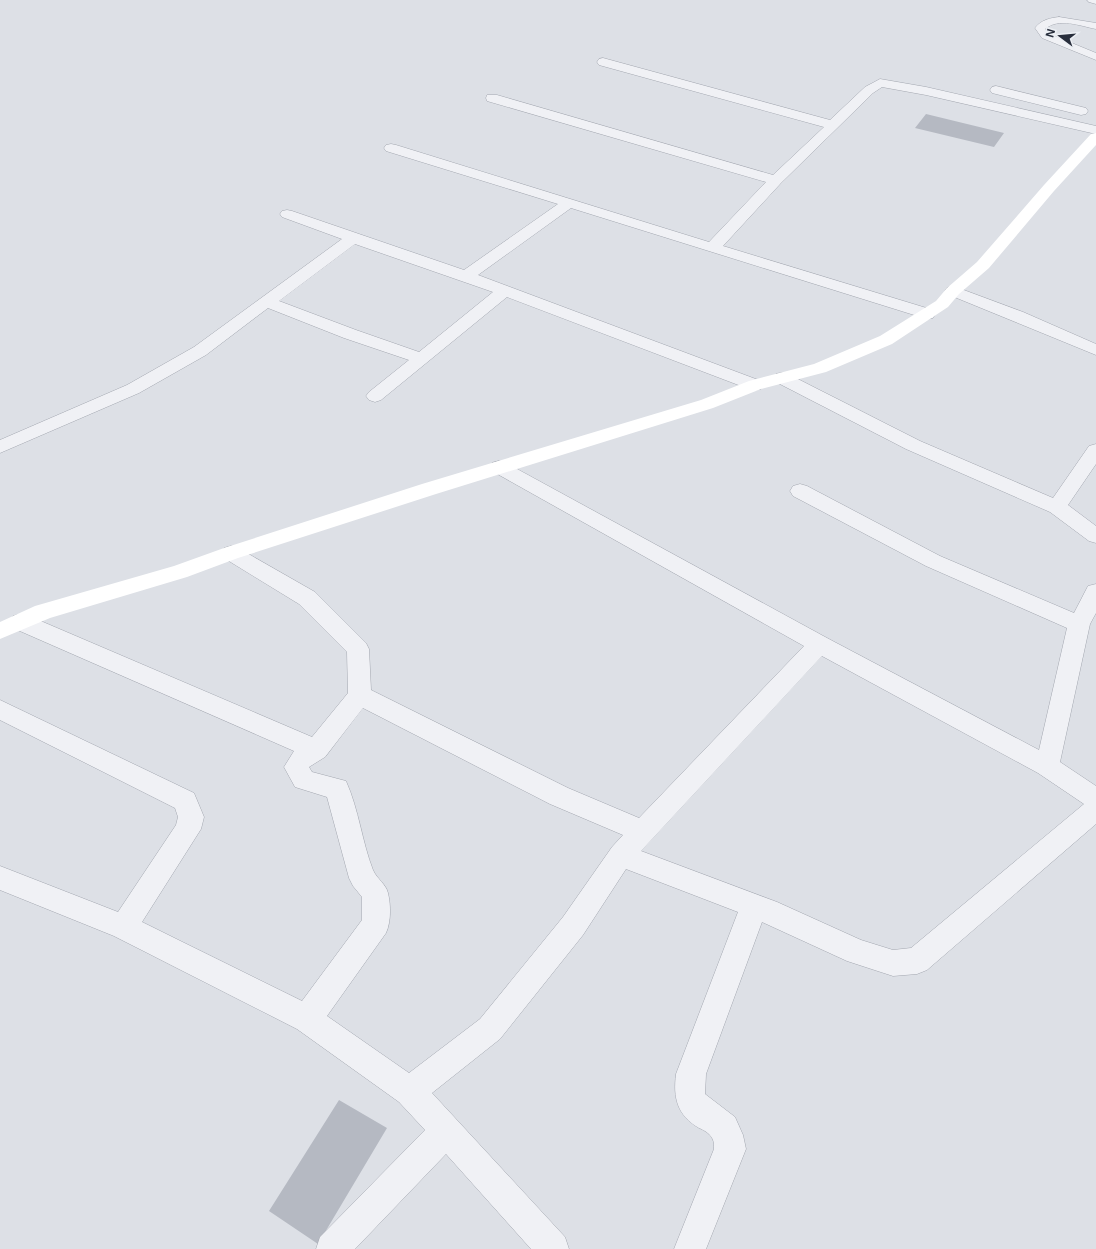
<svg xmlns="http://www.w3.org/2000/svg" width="1096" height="1249" font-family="Inter,sans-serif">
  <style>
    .building { fill: #b5b9c2 }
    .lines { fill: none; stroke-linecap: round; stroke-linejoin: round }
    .lane-casing { stroke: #a3a7b0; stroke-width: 1 }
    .street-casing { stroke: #a3a7b0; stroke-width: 1 }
    .lane { fill: #f0f1f5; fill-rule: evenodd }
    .street { fill: #f0f1f5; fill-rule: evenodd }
    .secondary { fill: #fff; fill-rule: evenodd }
  </style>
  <rect width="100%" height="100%" fill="#dde0e6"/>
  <path class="building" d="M926,114L1004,133L994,147L915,128Z
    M339,1100L387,1128L318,1244L269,1211Z"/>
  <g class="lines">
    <g class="lane-casing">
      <path id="lane" d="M1087,0H1096V4L1089,2Z
        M1059,17L1096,23V29C1080,26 1059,17 1045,29L1050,34L1096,53V60L1042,38L1035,28C1041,20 1050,18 1059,17Z"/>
    </g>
    <g class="street-casing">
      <path id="street" d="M603,58L830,120L865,87L880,79L926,87L1096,126V134L926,95L882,87L873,93L781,183L723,246L933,310L935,314L933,318L927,319L571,208L478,275L761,381L764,385L761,389L755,390L749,389L507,297L381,400L375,402L369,400L366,396L369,392L409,360L344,338L268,308L206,355L139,393L0,453V440L127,385L194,347L342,239L282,217L280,214L282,211L287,210L292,211L464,270L558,204L386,151L384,148L386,145L391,144L396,145L709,242L766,182L487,101L486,98L487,95H497L773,175L824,127L599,65L597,62L599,59ZM355,244L493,292L419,352L356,330L279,301Z
        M996,86L1086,108L1088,111L1086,114L1081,115L992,93L990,90L992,87Z
        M953,286L1023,312L1096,344V355L947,294L945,291L947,288Z
        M782,373L788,374L920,441L1053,498L1089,446L1096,444V464L1068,505L1096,526V543L1089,541L1050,512L906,449L776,382L773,378L776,374Z
        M499,461L506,463L827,638L1039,750L1067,628L926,566L793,496L790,491L793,486L800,484L807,486L940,556L1074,613L1088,586L1096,584V613L1090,624L1060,762L1096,786V824L927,970L917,974L893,976L847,961L762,922L706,1074L705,1094L735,1117L743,1135L746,1149L706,1249H674L714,1149C714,1146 714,1142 713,1140C711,1134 704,1130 699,1128C677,1115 673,1098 676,1074L738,912L626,869L583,935L500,1039L432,1093L565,1237L569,1249H531L446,1154L355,1249H316L320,1237L425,1130L399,1102L297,1029L114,936L0,890V866L118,912L176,825L178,817L175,808L0,720V700L194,793L204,817L201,829L142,922L302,1001L362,920V897L353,886L349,878L327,797L295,787L284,767L294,751L13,628L10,622L13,616L21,614L29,616L312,737L348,693L347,652L299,604L224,558L221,553L224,548L231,546L238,548L315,592L366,643L369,649L371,690L568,788L639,818L804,646L492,471L489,467L492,463ZM822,656L1038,773L1084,804L911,948L893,950L861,940L777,902L641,851ZM363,708L550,804L623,835L612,847L563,917L480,1019L409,1073L327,1016L386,933C391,922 391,906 388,893C386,884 377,879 373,870C362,842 359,810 346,781L312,772L309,767L325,757Z"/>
    </g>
    <use href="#lane" class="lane"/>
    <use href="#street" class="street"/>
    <path class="secondary" d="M1096,133V145L1054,191L989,268L959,294L948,307L892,344L826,372L761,389L713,408L436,494L238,558L187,577L50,618L0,639V622L35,606L174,566L224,548L422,484L701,400L749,381L814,364L880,336L936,301L947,288L977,262L1044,185L1091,134Z"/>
  </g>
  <g transform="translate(1060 36) rotate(286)" stroke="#eceff4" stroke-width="3" paint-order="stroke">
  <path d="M0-3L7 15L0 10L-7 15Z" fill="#282e3c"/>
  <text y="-6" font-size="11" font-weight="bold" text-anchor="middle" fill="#282e3c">N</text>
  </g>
</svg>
